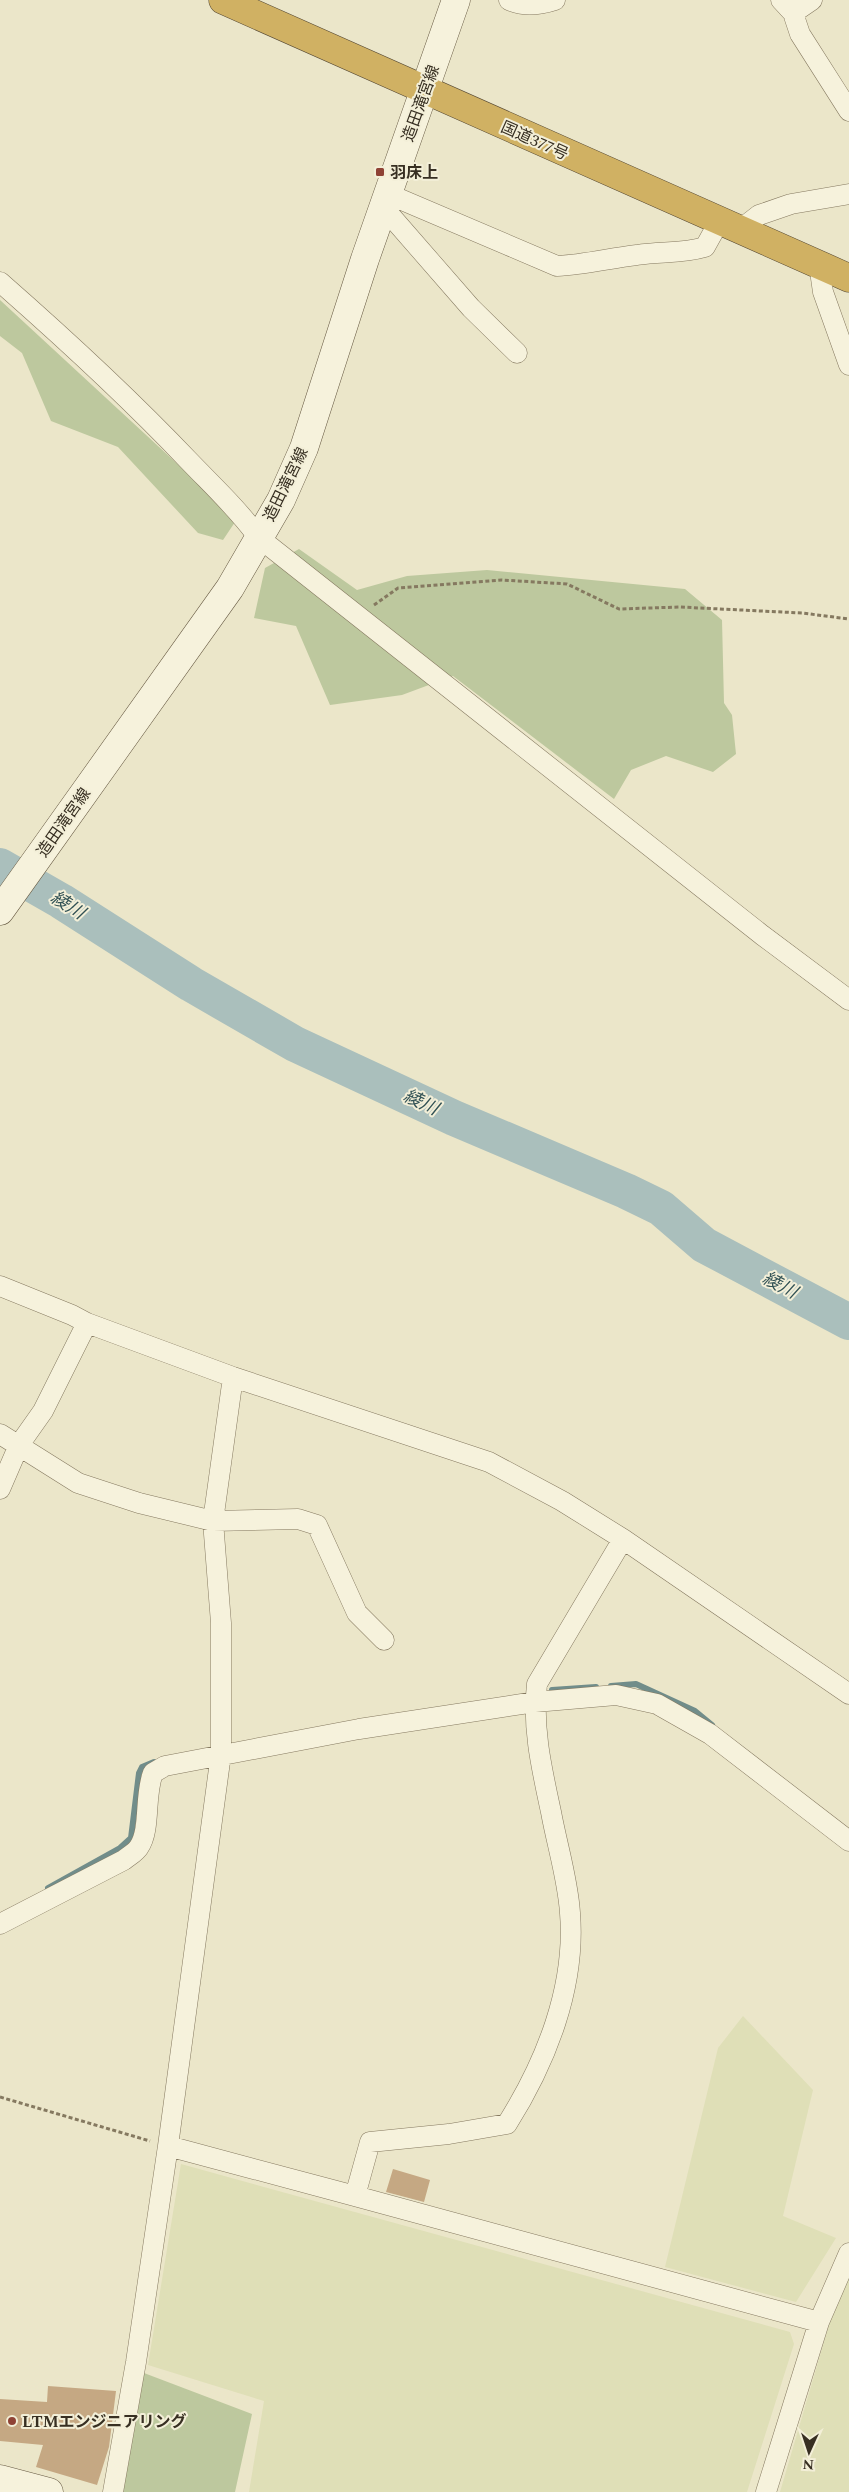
<svg xmlns="http://www.w3.org/2000/svg" width="849" height="2492" font-family="Spectral,'Noto Sans JP',serif">
  <style>
    .farmland { fill: #dfdfb7 }
    .green { fill: #bdc89e }
    .lines { fill: none; stroke-linecap: round; stroke-linejoin: round }
    .stream { stroke: #718d8a; stroke-width: 6 }
    .river { stroke: #aabfbc; stroke-width: 36 }
    .building { fill: #c5a883 }
    .street-casing { stroke: #857960; stroke-width: 21 }
    .secondary-casing { stroke: #675a43; stroke-width: 29 }
    .highway-casing { stroke: #544733; stroke-width: 29 }
    .path { stroke: #857960; stroke-width: 3; stroke-dasharray: 4 2.5; stroke-linecap: butt }
    .street { stroke: #f6f2dc; stroke-width: 20 }
    .secondary { stroke: #f6f2dc; stroke-width: 28 }
    .highway { stroke: #d0b163; stroke-width: 28 }
    .poi-dot { fill: #8f4235; stroke: #f3efd8; stroke-width: 2 }
    .labels { text-anchor: middle; stroke-width: 4; stroke-linejoin: round; paint-order: stroke }
    .street-label { font-size: 16px; fill: #372f22; stroke: #f3efd8 }
    .poi-label { font-size: 16px; font-weight: bold; fill: #372f22; stroke: #f3efd8; text-anchor: start }
    .water-label { font-size: 18px; font-style: italic; fill: #325255; stroke: #f3efd8 }
  </style>
  <rect width="100%" height="100%" fill="#ebe6c9"/>
  <path class="farmland" d="M743,2016L813,2090L783,2216L836,2238L796,2302L665,2267L718,2048Z
    M181,2164L790,2332L794,2344L747,2492H249L264,2401L148,2365Z
    M849,2274V2492H780L836,2301Z"/>
  <path class="green" d="M0,300L237,519L223,540L198,533L118,447L51,421L22,353L0,336Z
    M299,549L357,590L407,576L487,570L685,589L722,620L724,703L732,715L736,754L713,772L666,756L631,770L614,799L453,676L402,695L330,705L296,626L254,618L265,568Z
    M144,2373L252,2414L235,2492H122Z"/>
  <g class="lines">
    <path class="stream" d="M611,1686L636,1684L695,1711L712,1725
      M552,1690L596,1687
      M48,1888L120,1848L131,1838L139,1773L142,1767L154,1762"/>
    <path class="river" d="M0,866L61,901L191,984L295,1044L454,1118L626,1191L661,1208L704,1245L849,1322"/>
  </g>
  <path class="building" d="M393,2169L430,2180L424,2202L386,2192Z
    M48,2386L116,2391L109,2447L97,2485L36,2467L43,2445L0,2441V2399L47,2402Z"/>
  <g class="lines">
    <g class="street-casing">
      <path id="street" d="M509,0C523,7 540,5 555,0
        M781,0L793,13
        M812,0L793,13L800,34L849,111
        M388,194L557,266C584,265 610,258 637,255C661,251 681,254 705,247L720,220
        M383,207L471,308L517,353
        M741,229L759,215L791,204L849,194
        M819,264L823,292L849,365
        M0,282C65,339 129,398 189,461C213,486 238,509 258,537L762,935L849,1000
        M0,1286L72,1315L87,1323L233,1377L489,1462L562,1501L623,1539L849,1694
        M0,1434L78,1483L139,1503L213,1521L298,1519L317,1525L357,1613L384,1640
        M0,1489L19,1445L43,1411L87,1323
        M0,1924L124,1860C129,1856 136,1852 139,1847C151,1829 144,1796 153,1773L165,1766L359,1729L535,1702L616,1695L657,1704L710,1734L849,1841
        M168,2146L221,1754V1623L213,1521L233,1377
        M355,2196L819,2322
        M113,2492L136,2362L168,2146L355,2196L370,2142L449,2134L507,2124C546,2062 576,1987 570,1913C568,1880 557,1845 551,1812C542,1770 532,1728 537,1684L623,1539
        M766,2492L819,2322L849,2253"/>
    </g>
    <g class="secondary-casing">
      <path id="secondary" d="M0,911L230,588L281,500L304,448L365,259L456,0
        M0,2479L49,2492"/>
    </g>
    <g class="highway-casing">
      <path id="highway" d="M223,0L849,278"/>
    </g>
    <path class="path" d="M374,605L398,588L502,580L567,584L619,609L680,607L802,613L849,619
      M0,2097L150,2141"/>
    <use href="#street" class="street"/>
    <use href="#secondary" class="secondary"/>
    <use href="#highway" class="highway"/>
  </g>
  <g class="poi-dot">
    <rect x="375" y="167" width="10" height="10" rx="2.5"/>
    <circle cx="12" cy="2421" r="5"/>
  </g>
  <g class="labels">
    <g class="street-label">
      <text transform="translate(420 103) rotate(-70)" y="6">造田滝宮線</text>
      <text transform="translate(535 140) rotate(24)" y="6">国道377号</text>
      <text transform="translate(285 484) rotate(-64)" y="6">造田滝宮線</text>
      <text transform="translate(63 822) rotate(-55)" y="6">造田滝宮線</text>
    </g>
    <g class="poi-label">
      <text x="390" y="178">羽床上</text>
      <text x="22" y="2427">LTMエンジニアリング</text>
    </g>
    <g class="water-label">
      <text transform="translate(68 905) rotate(32)" y="6">綾川</text>
      <text transform="translate(421 1102) rotate(25)" y="6">綾川</text>
      <text transform="translate(780 1285) rotate(28)" y="6">綾川</text>
    </g>
  </g>
  <g transform="translate(809 2452) rotate(183)" stroke="#f3efd8" stroke-width="4" paint-order="stroke">
  <path d="M0-4L9 19L0 12L-9 19Z" fill="#372f22"/>
  <text y="-8" font-size="14" font-weight="bold" text-anchor="middle" fill="#372f22">N</text>
  </g>
</svg>
